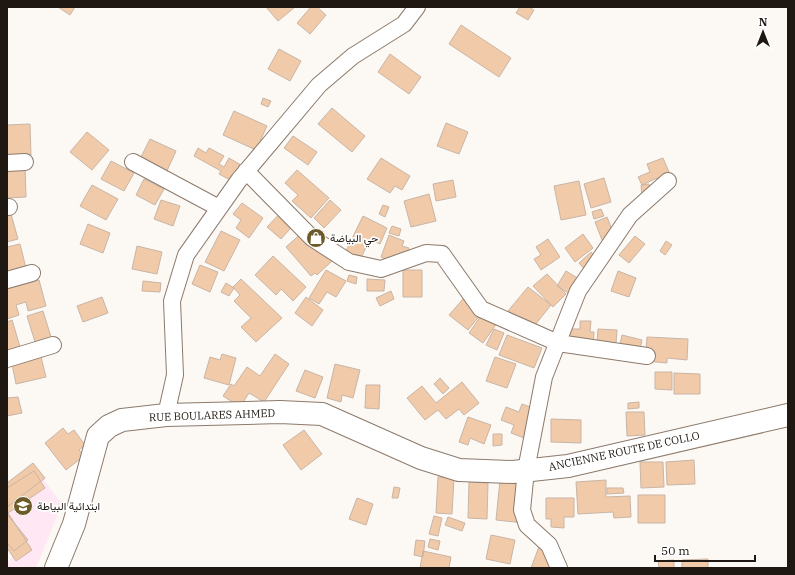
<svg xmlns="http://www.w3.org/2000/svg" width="795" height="575" font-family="'IBM Plex Serif',Vazirmatn,serif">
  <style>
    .education { fill: #ffe7f3 }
    .building { fill: #f0caa9; stroke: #c9b5a5 }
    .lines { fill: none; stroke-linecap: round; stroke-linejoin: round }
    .minor-casing { stroke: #8c7a6b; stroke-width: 18 }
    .secondary-casing { stroke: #8c7a6b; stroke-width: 24 }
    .minor { stroke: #fff; stroke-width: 16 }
    .secondary { stroke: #fff; stroke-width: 22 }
    .labels { text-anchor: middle; stroke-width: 3.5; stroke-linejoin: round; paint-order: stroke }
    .poi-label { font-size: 11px; fill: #1f1812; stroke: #fff; text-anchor: start }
    .street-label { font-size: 11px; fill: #1f1812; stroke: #fff }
  </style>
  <rect width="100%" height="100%" fill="#fcf8f4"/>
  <path class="education" d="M45,478V482L62,504L36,568H7V562L9,563L14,551L7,507Z"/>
  <path class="building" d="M58,7H75L70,15Z
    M266,7H295L278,21Z
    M311,7H317L326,15L310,34L297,23Z
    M520,7H529L534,10L528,20L516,13Z
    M461,25L511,58L499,77L449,44Z
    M279,49L301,61L290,81L268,69Z
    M390,54L421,77L409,94L378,72Z
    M263,98L271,101L268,107L261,104Z
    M332,108L365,136L352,152L318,124Z
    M234,111L267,126L256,150L223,135Z
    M446,123L468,132L459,154L437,146Z
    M30,124L31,155L7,156V125Z
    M87,132L109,150L92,170L70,152Z
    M293,136L317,152L308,165L284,148Z
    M150,139L176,151L166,173L140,159Z
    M198,148L206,153L209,148L224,156L219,164L224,167L229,158L241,165L232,181L219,174L221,171L194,156Z
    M381,158L410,176L402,190L395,186L390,193L367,179Z
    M663,158L672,179L660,184L657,178L642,185L638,177L650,172L647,164Z
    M111,161L134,173L124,191L101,179Z
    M7,167H25L26,197L7,198Z
    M297,170L329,198L311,218L292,201L298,195L285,183Z
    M604,178L611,202L591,208L584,184Z
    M144,179L164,189L155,205L136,195Z
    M453,180L456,197L436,201L433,184Z
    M579,181L586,215L561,220L554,186Z
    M649,184L651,194L642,195L641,185Z
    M92,185L118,199L106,220L80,206Z
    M429,194L436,221L411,227L404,201Z
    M161,200L180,206L173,226L154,219Z
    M330,200L341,210L324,228L314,218Z
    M242,203L263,218L249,238L236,228L241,220L233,214Z
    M383,205L389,207L385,217L379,214Z
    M285,208L298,220L281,239L267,227Z
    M601,209L604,216L594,219L592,212Z
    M11,214L18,239L7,242V215Z
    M363,216L387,228L380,244L370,239L360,260L345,253Z
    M607,217L616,240L604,245L595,222Z
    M88,224L110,233L103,253L80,244Z
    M392,226L401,229L399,236L389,233Z
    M221,231L240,240L224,271L205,262Z
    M304,231L332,261L317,275L315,273L311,276L286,247Z
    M583,234L593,248L575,262L565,248Z
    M389,235L404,241L402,246L409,248L406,255L400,253L396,263L381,257Z
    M635,236L645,244L629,263L619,255Z
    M548,239L560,257L541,270L534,259L541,255L536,247Z
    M666,241L672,245L665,255L660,251Z
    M20,244L27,272L7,277V247Z
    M137,246L162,252L157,274L132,269Z
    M591,252L598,259L585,270L579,263Z
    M273,256L306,287L293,301L281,289L276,295L255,275Z
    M200,265L218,272L210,292L192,284Z
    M326,270L346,281L336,297L327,292L319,304L309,298Z
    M403,270H422V297H403Z
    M566,271L582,281L573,296L557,286Z
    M618,271L636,278L629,297L611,291Z
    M547,274L566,294L553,307L533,286Z
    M349,275L357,277L356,284L347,281Z
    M241,279L282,318L256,342L241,327L251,318L234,301L240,295L233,287Z
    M367,279L385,280L384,291H367Z
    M39,280L46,306L28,311L26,302L16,305L19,315L7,319V289Z
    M143,281L161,283L160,292L142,291Z
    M226,283L234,288L229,296L221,292Z
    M528,287L551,305L531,330L508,311Z
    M391,291L394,299L380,306L376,298Z
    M102,297L108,313L83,322L77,306Z
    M306,297L323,310L312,326L295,313Z
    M463,299L481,314L468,330L449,315Z
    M43,311L51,337L35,342L27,316Z
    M483,313L497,323L483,343L469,333Z
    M12,320L21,350L7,354V322Z
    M580,321H591L590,332H594L593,352L569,351L570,329H580Z
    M494,329L504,333L497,350L486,345Z
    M598,329L617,330L615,356L596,355Z
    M507,335L542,348L534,368L499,355Z
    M622,335L642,340L639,354L619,349Z
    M647,337L688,339L687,360L667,358V363L645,361Z
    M222,354L236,358L229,385L204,378L210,357L220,360Z
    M275,354L289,364L264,402L249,393L240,407L223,396L231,384L234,386L247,367L260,376Z
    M41,357L46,377L16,384L12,364Z
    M495,357L516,364L507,388L486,381Z
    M335,364L360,370L353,398L342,395L341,402L327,398Z
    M305,370L323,377L315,398L296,391Z
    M655,372H672V390L655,389Z
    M674,373L700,374V394H674Z
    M440,378L449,388L443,394L434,384Z
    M462,382L479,403L464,415L459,409L446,419L438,410L425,420L407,398L422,386L436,403Z
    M366,385H380L379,409L365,408Z
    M18,397L22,413L7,416V398Z
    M639,402V408L628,409V403Z
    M522,404L541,411L529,440L511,433L514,425L501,420L506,407L519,412Z
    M626,412H644L645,435L627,436Z
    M468,417L491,425L484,444L470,438L468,445L459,442Z
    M551,419L581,420V443L551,442Z
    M63,428L68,434L74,430L85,445L79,450L84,456L66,470L45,443Z
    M304,430L322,454L301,470L283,445Z
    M493,434H502V445L493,446Z
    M694,460L695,484L667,485L666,462Z
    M640,462H663L664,487L641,488Z
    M33,463L45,478L7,507V483Z
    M34,471L45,488L8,513L32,550L16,561L7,548V488Z
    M438,477L454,478L452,514L436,513Z
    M500,480L528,483L524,523L496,520Z
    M606,480V497L630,496L631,517L614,518L613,512L578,514L576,482Z
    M469,482L488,483L487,519L468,518Z
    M394,487L400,488L398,498H392Z
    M607,488H623L624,493L607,494Z
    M638,495H665V523H638Z
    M357,498L373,504L366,525L349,519Z
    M546,498H574V517H564V528L551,527V519H546Z
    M7,514L28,540L14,551L7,543Z
    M434,516L442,518L438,536L429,534Z
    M448,517L465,523L462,531L445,525Z
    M491,535L515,540L510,564L486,559Z
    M430,539L440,541L438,550L428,547Z
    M416,540L425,541L423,557L414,555Z
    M540,544L561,552L555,568H531Z
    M423,551L451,557L449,568H420Z
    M708,559V568H682V560Z
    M674,560V568H659L658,561Z"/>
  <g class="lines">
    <g class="minor-casing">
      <path id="minor" d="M133,162L219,208
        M7,163L25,162
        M246,171L312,238L349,262L381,269L426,253L442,254L481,309L558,343L647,356
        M7,207H9
        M7,280L32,273
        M7,359L53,345
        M166,415L175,375L172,301L186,255L239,180L319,85L353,56L404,24L417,7
        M559,568L549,545L527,525L522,510L526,470L544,377L578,291L630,215L668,181"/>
    </g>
    <g class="secondary-casing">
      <path id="secondary" d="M56,568L74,524L98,436L109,426L122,420L166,415L280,412L322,414L421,458L459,470L513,472L568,466L788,415"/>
    </g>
    <use href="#minor" class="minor"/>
    <use href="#secondary" class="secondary"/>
  </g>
  <defs>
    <g id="shop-disc" transform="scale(1)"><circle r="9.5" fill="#6c5a28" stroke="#fff"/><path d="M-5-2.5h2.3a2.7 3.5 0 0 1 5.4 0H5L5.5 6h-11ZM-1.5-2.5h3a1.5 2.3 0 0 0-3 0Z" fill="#fff"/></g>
    <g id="school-disc" transform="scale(1)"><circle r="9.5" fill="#6c5a28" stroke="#fff"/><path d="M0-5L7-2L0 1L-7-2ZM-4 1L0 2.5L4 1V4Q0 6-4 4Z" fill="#fff"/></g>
  </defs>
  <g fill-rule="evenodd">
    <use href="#shop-disc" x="316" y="238"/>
    <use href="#school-disc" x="23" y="506"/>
  </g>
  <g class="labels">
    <g class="poi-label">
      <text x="330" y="242">حي البياضة</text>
      <text x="37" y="510">ابتدائية البياطة</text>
    </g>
    <g class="street-label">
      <text transform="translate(212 415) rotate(-2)" y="4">RUE BOULARES AHMED</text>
      <text transform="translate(624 451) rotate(-12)" y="4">ANCIENNE ROUTE DE COLLO</text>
    </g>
  </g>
  <rect width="795" height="575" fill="none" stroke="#1f1812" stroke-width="16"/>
  <g transform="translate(763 32)" stroke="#ffffff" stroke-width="3" paint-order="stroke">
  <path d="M0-3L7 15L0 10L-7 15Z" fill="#1f1812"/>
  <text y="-6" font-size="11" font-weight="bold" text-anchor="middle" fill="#1f1812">N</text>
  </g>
  <path d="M655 555v6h100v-6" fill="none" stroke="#1f1812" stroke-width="2"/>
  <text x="661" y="555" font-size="12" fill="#1f1812" stroke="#ffffff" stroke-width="3" paint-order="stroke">50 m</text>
</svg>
